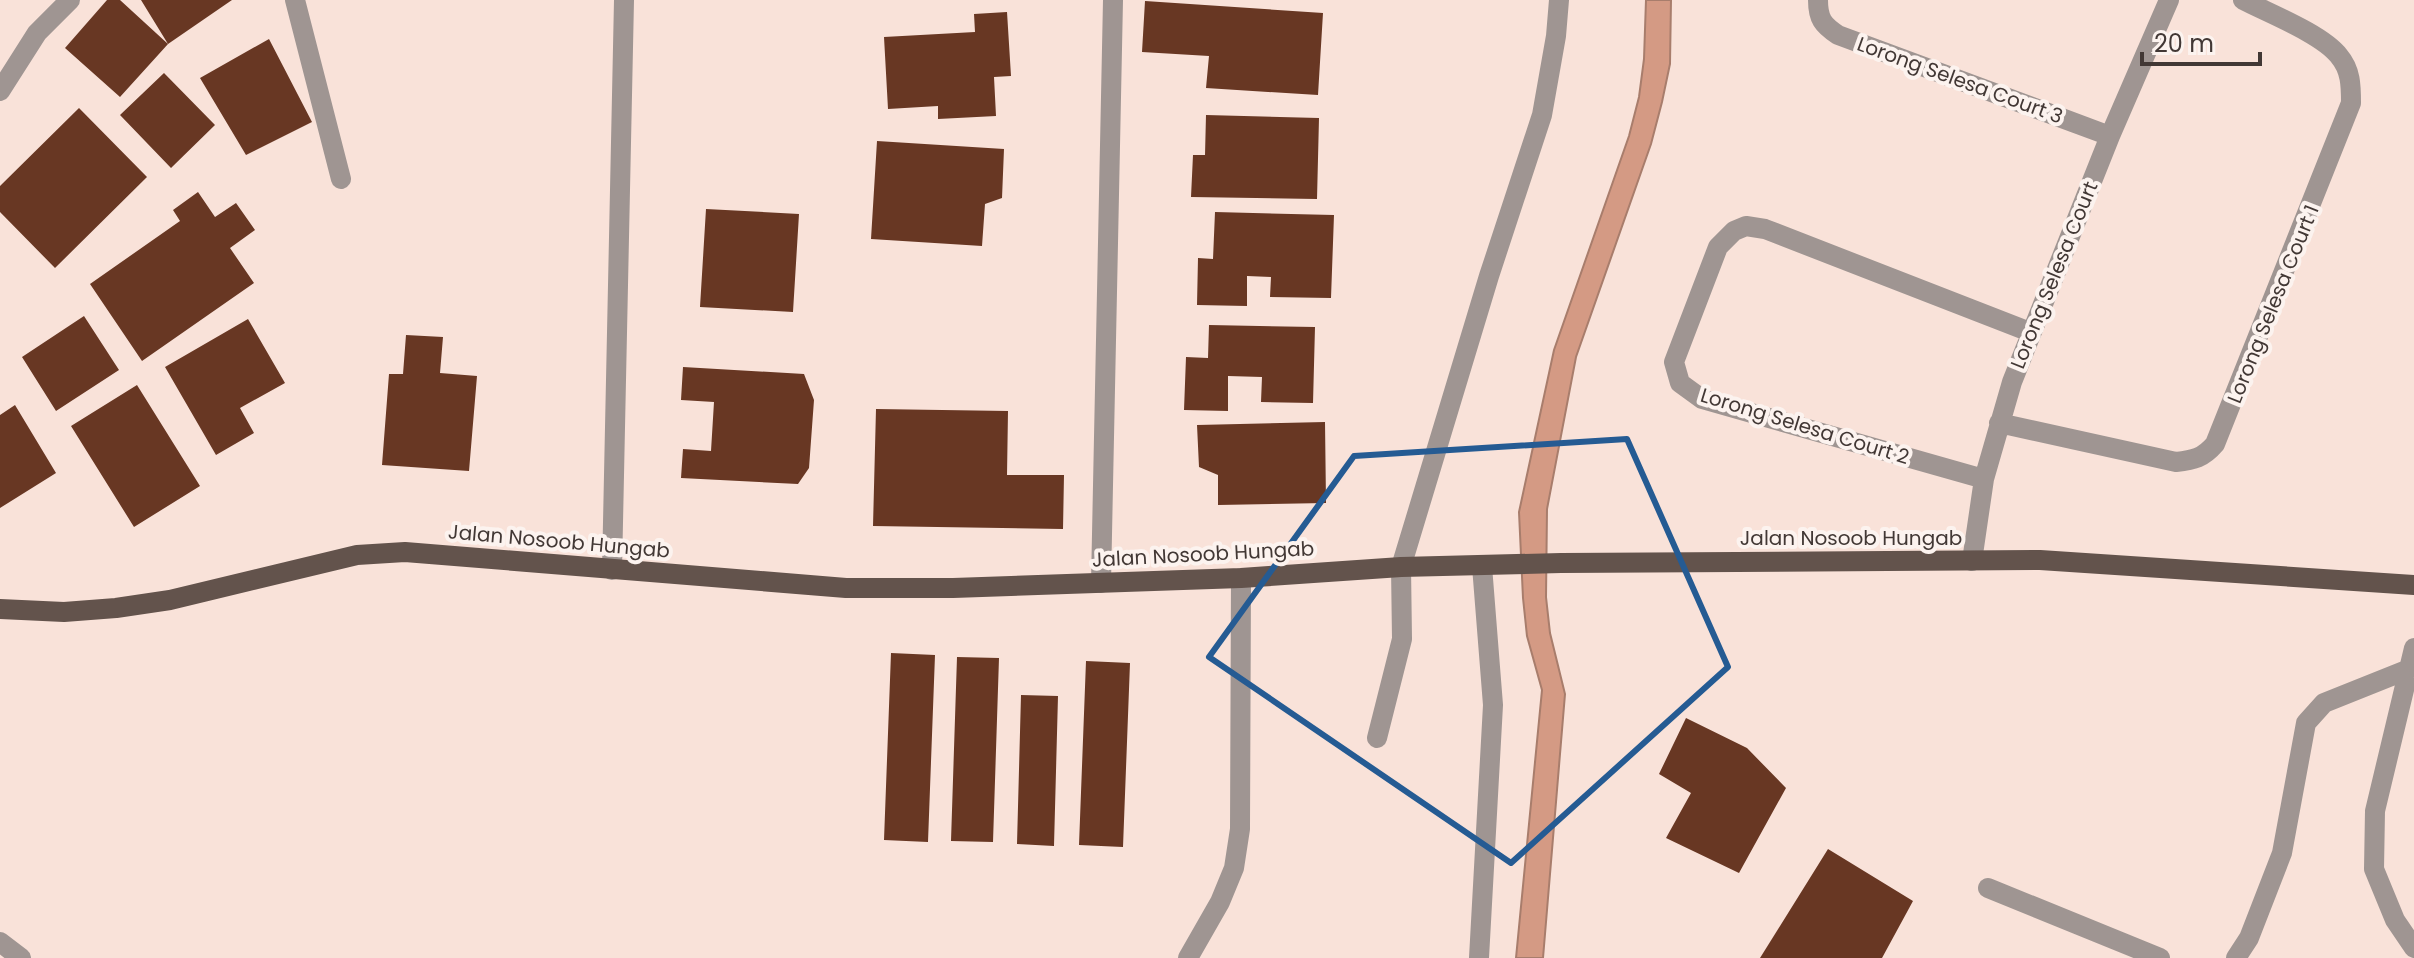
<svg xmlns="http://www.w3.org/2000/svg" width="2414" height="958" font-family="Poppins,sans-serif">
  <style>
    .water { fill: #d49a84; stroke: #a87d6c; stroke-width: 2 }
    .building { fill: #683723 }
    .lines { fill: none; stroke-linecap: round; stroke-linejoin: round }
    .minor { stroke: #9f9592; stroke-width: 20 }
    .major { stroke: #63534c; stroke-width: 20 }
    .marked { fill: none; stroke: #255b93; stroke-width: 6; stroke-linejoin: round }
    .labels { text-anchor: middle; stroke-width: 8; stroke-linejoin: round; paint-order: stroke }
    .street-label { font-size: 20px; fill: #423835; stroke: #fcf3ef }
  </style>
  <rect width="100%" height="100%" fill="#f9e2d9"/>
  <path class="water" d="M1646,0H1671L1670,64L1662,102L1651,144L1576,357L1547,509L1546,597L1550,633L1565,694L1543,958H1516L1542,690L1527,636L1523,598L1519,512L1554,350L1629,136L1639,97L1644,59Z"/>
  <path class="building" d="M107,0H120L168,44L120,97L65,48Z
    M141,0H232L168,44Z
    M1145,1L1323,13L1318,95L1206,88L1209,56L1142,52Z
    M1007,12L1011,76L994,77L996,116L938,119V106L888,109L884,37L975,32L974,14Z
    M269,39L312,122L246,155L200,78Z
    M164,73L215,125L171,168L120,115Z
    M79,108L147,177L55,268L0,212V186Z
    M1206,115L1319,118L1317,199L1191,197L1193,155H1205Z
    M877,141L1004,149L1002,198L985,204L982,246L871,239Z
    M198,192L215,217L236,203L255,230L230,248L254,283L142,361L90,284L180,221L173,210Z
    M706,209L799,214L793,312L700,307Z
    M1215,212L1334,215L1331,298L1270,297L1271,277L1247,276V306L1197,305L1198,258L1213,259Z
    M84,316L119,370L56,411L22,357Z
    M248,319L285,383L240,408L254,433L216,455L165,367Z
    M1209,325L1315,327L1313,403L1261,402L1262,377L1228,376V411L1184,410L1186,357L1208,358Z
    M406,335L443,337L440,373L477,376L469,471L382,465L389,374H403Z
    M683,367L804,374L814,400L809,468L798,484L681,478L683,449L711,451L714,402L681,400Z
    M137,385L200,486L134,527L71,426Z
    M15,405L56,473L0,508V415Z
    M876,409L1008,411L1007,475H1064L1063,529L873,526Z
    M1325,422L1326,503L1218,505V475L1199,467L1197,425Z
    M891,653L935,655L928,842L884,840Z
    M957,657L999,658L993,842L951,841Z
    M1086,661L1130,663L1123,847L1079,845Z
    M1021,695L1058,696L1054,846L1017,844Z
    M1686,718L1747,748L1786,788L1739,873L1666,838L1691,793L1659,774Z
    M1828,849L1913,901L1882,958H1760Z"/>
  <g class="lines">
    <path class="minor" d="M295,0L341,179
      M1818,0C1818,19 1823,25 1838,35L2110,136
      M0,91L37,33L70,0
      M1999,423L2176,462C2194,460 2203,458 2215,444L2351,103C2351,86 2351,70 2339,56C2322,34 2268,13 2243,0
      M1984,479L1702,399L1680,383L1674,362L1718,247L1734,231L1746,226L1765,229L2030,332
      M1972,561L1984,479L2012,382L2110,136L2169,0
      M612,570L624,0
      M1101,583L1113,0
      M2414,648L2375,811L2374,869L2395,920L2414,948
      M1377,738L1402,639L1401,567L1489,276L1542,115L1556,36L1559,0
      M1988,888L2160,958
      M0,942L21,958
      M1188,958L1220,902L1234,868L1240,829L1241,578
      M1479,958L1493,705L1482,566
      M2236,958L2249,938L2282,853L2306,723L2324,703L2409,669"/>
    <path class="major" d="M0,609L64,612L116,608L170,600L357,555L405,552L846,588H953L1241,578L1401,567L1561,563L2040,560L2414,585"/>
  </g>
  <path class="marked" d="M1627,439L1728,667L1511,863L1209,657L1354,456Z"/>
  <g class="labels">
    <g class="street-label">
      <text transform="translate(1960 80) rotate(20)" y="7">Lorong Selesa Court 3</text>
      <text transform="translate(2054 275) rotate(-68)" y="7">Lorong Selesa Court</text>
      <text transform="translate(2273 304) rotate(-68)" y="7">Lorong Selesa Court 1</text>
      <text transform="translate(1805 426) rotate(17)" y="7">Lorong Selesa Court 2</text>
      <text x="1851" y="545">Jalan Nosoob Hungab</text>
      <text transform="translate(559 541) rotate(5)" y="7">Jalan Nosoob Hungab</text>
      <text transform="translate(1203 554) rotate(-3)" y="7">Jalan Nosoob Hungab</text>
    </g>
  </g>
  <path d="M2142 52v12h118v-12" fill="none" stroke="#423835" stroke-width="4"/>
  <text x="2154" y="52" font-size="24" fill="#423835" stroke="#fcf3ef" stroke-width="6" paint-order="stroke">20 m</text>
</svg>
